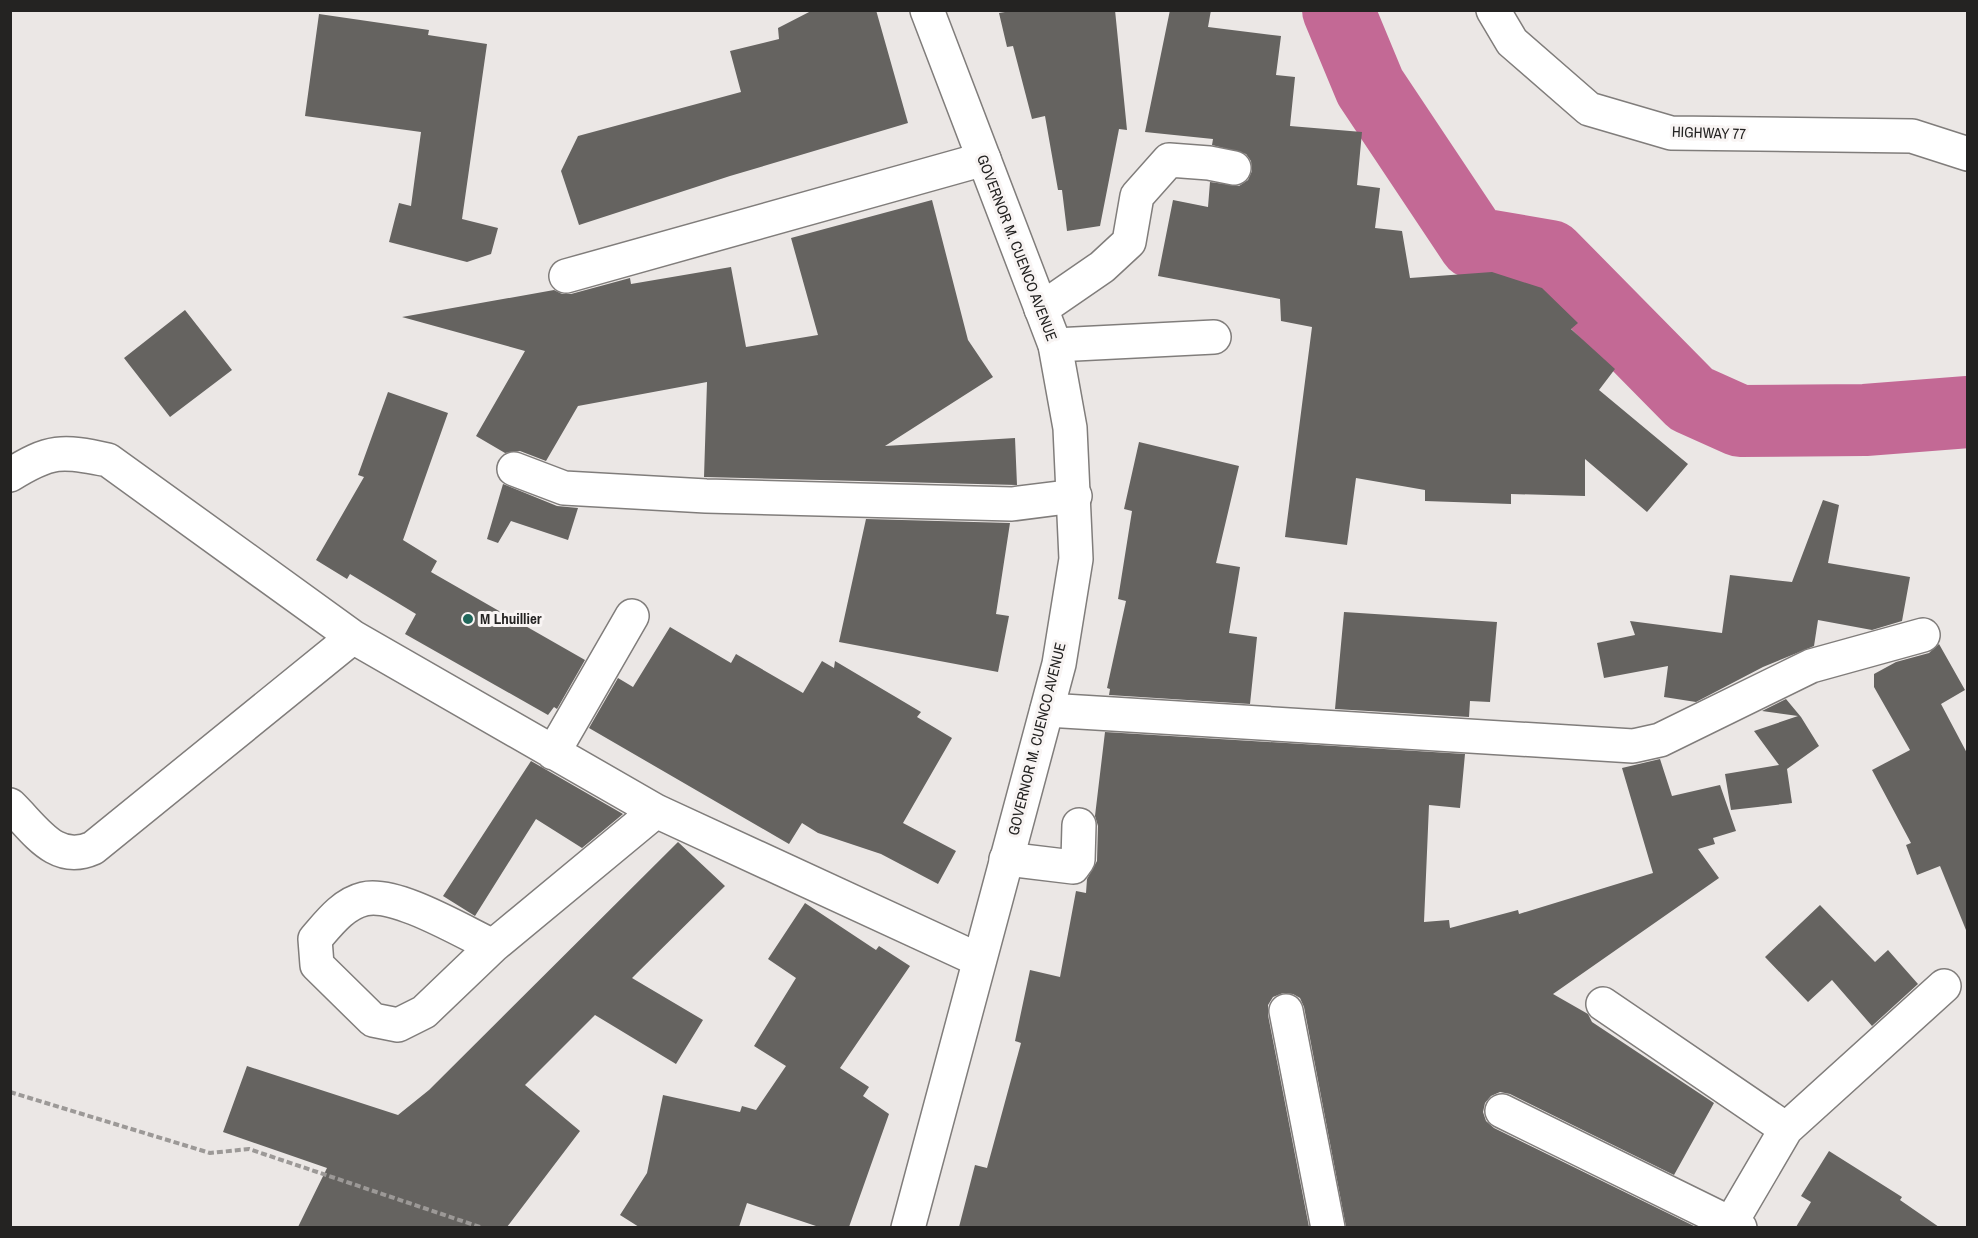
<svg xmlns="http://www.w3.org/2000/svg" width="1978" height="1238" font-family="'Archivo Narrow',sans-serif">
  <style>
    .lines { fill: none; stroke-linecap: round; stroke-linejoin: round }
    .river { stroke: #c36995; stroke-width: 72 }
    .building { fill: #656360 }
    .minor-casing { stroke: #807d7b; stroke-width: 36 }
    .major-casing { stroke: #807d7b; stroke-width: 36 }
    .path { stroke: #9c9997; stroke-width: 4; stroke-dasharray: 6 3; stroke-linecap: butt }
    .minor { stroke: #fff; stroke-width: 33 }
    .major { stroke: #fff; stroke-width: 33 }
    .poi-dot { fill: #20665a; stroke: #f8f4f3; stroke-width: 2 }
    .labels { text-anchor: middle; stroke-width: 6; stroke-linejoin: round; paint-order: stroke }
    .street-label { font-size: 15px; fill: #242322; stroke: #f8f4f3 }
    .poi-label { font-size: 15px; font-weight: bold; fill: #242322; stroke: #f8f4f3; text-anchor: start }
  </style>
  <rect width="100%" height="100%" fill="#ebe7e5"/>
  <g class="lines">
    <path class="river" d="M1338,10L1370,87L1474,243L1550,256L1691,399L1740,421L1865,420L1968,412"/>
  </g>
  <path class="building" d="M813,10H876L908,123L730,176L579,225L561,171L578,136L741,92L730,51L779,39L778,28Z
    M1017,10H1115L1127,130L1119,129L1100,226L1067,231L1062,190H1058L1045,116L1032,119L1013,46L1007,47L999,13Z
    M1170,10H1211L1208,27L1281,36L1276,75L1295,77L1290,126L1362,132L1357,185L1380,188L1375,228L1402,231L1410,278L1492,272L1542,288L1578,323L1571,329L1615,369L1599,390L1688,464L1647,512L1585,459V496L1511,494V504L1425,501V490L1356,478L1347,545L1285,537L1312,327L1281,321L1280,299L1158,276L1173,200L1208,207L1210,182L1239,186L1248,180L1252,171L1251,161L1246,154L1212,145L1213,139L1145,132Z
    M319,14L429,30L428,35L487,44L462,219L498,228L491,254L467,262L389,242L399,203L411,206L421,132L305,116Z
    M932,200L968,340L993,377L885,446L1015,438L1017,485L704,477L707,382L578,406L546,461L520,451L505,453L476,436L525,351L402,317L554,290L562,294H571L630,278L631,284L731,267L746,347L818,335L791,238Z
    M185,310L232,370L170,417L124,358Z
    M388,392L448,413L403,540L437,561L431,572L585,660L557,709L554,707L548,715L405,634L416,614L350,574L347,579L316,560L364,477L358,475Z
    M1139,442L1239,466L1216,563L1240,567L1229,633L1257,637L1250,704L1109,695L1110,689L1107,688L1126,601L1118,599L1132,511L1124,509Z
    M503,484L557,506L578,508L568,540L511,521L498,543L487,539Z
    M1823,500L1839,505L1828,563L1910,577L1902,621L1872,630L1818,620L1814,646L1763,667L1696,702L1664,697L1668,666L1604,678L1597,643L1635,635L1630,621L1722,633L1730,575L1792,582Z
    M866,519L1010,523L996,614L1009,616L998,672L839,642Z
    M1344,612L1497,622L1490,702L1470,701L1469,717L1335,709Z
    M670,627L731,663L736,654L803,693L822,661L834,668L835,661L921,712L917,717L952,738L903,823L956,851L938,884L881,854L818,833L802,823L789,844L589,728L618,678L633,687Z
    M1939,644L1965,690L1941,704L1968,755L1966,930L1940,866L1917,875L1906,845L1911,843L1872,770L1910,750L1874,687V674L1896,662L1929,653Z
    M1786,699L1801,717L1819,746L1787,769L1792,803L1731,810L1725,774L1779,765L1754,731L1798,716L1762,711Z
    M1105,732L1465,754L1460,808L1429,805L1424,922L1449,920L1450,928L1518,910L1519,914L1653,873L1622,768L1660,759L1672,796L1720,785L1736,831L1713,838L1715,844L1698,849L1719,878L1553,994L1588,1014L1592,1022L1714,1103L1674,1175L1510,1094L1500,1092L1491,1096L1485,1103L1483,1112L1486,1121L1494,1128L1696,1227H1346L1304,1007L1300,998L1293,994L1283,993L1273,997L1268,1005V1015L1309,1227H959L975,1165L987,1168L1021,1043L1015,1041L1030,970L1060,977L1076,891L1086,893L1087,879L1097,861L1098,826L1095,816Z
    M531,761L623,814L582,848L536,819L475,916L443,896Z
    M678,842L725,886L632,978L703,1020L676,1064L595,1015L525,1085L580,1131L507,1227H298L327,1168L223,1132L247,1066L398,1115L429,1090Z
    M805,903L876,950L879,946L910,966L840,1068L869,1087L863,1096L889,1114L849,1227H819L747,1203L739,1227H639L620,1215L647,1173L663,1095L740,1112L742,1106L756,1110L786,1066L754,1046L796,978L768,959Z
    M1820,905L1875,962L1888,950L1918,984L1872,1026L1832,980L1808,1002L1765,957Z
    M1829,1151L1902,1197L1900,1200L1939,1227H1796L1811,1202L1801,1196Z"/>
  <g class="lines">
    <g class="minor-casing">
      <path id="minor" d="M1493,10L1512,42L1589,109L1671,133L1912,136L1968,154
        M566,276L984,159
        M1041,309L1102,267L1129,242L1137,196L1169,160L1209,163L1234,168
        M1055,345L1214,337
        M514,469L564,488L706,496L1012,504L1075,496
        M10,475C50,450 62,450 108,460L353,637L656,811L979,960
        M1047,710L1633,746L1660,740L1811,666L1923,635
        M553,753L632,616
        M10,805C35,829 55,865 93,848L353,637
        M1006,859L1073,867L1078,860L1079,825
        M493,946C463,932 395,891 364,899C343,904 329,923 315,939L317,965L373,1020L398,1025L424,1012L493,946L656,811
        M1603,1004L1786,1129
        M1286,1011L1328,1228
        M1502,1111L1740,1228
        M1728,1228L1786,1129L1944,986"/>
    </g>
    <g class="major-casing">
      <path id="major" d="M908,1228L1059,664L1076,559L1070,428L1055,345L927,10"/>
    </g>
    <path class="path" d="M10,1092L210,1153L249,1149L483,1228"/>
    <use href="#minor" class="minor"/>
    <use href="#major" class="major"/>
  </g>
  <circle class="poi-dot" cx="468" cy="619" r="6"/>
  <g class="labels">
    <g class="street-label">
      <text transform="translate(1709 133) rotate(2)" y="5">HIGHWAY 77</text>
      <text transform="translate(1017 248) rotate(69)" y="5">GOVERNOR M. CUENCO AVENUE</text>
      <text transform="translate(1037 739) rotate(-76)" y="5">GOVERNOR M. CUENCO AVENUE</text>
    </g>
    <g class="poi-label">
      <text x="480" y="624">M Lhuillier</text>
    </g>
  </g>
  <rect width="1978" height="1238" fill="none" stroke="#242322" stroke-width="24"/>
</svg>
